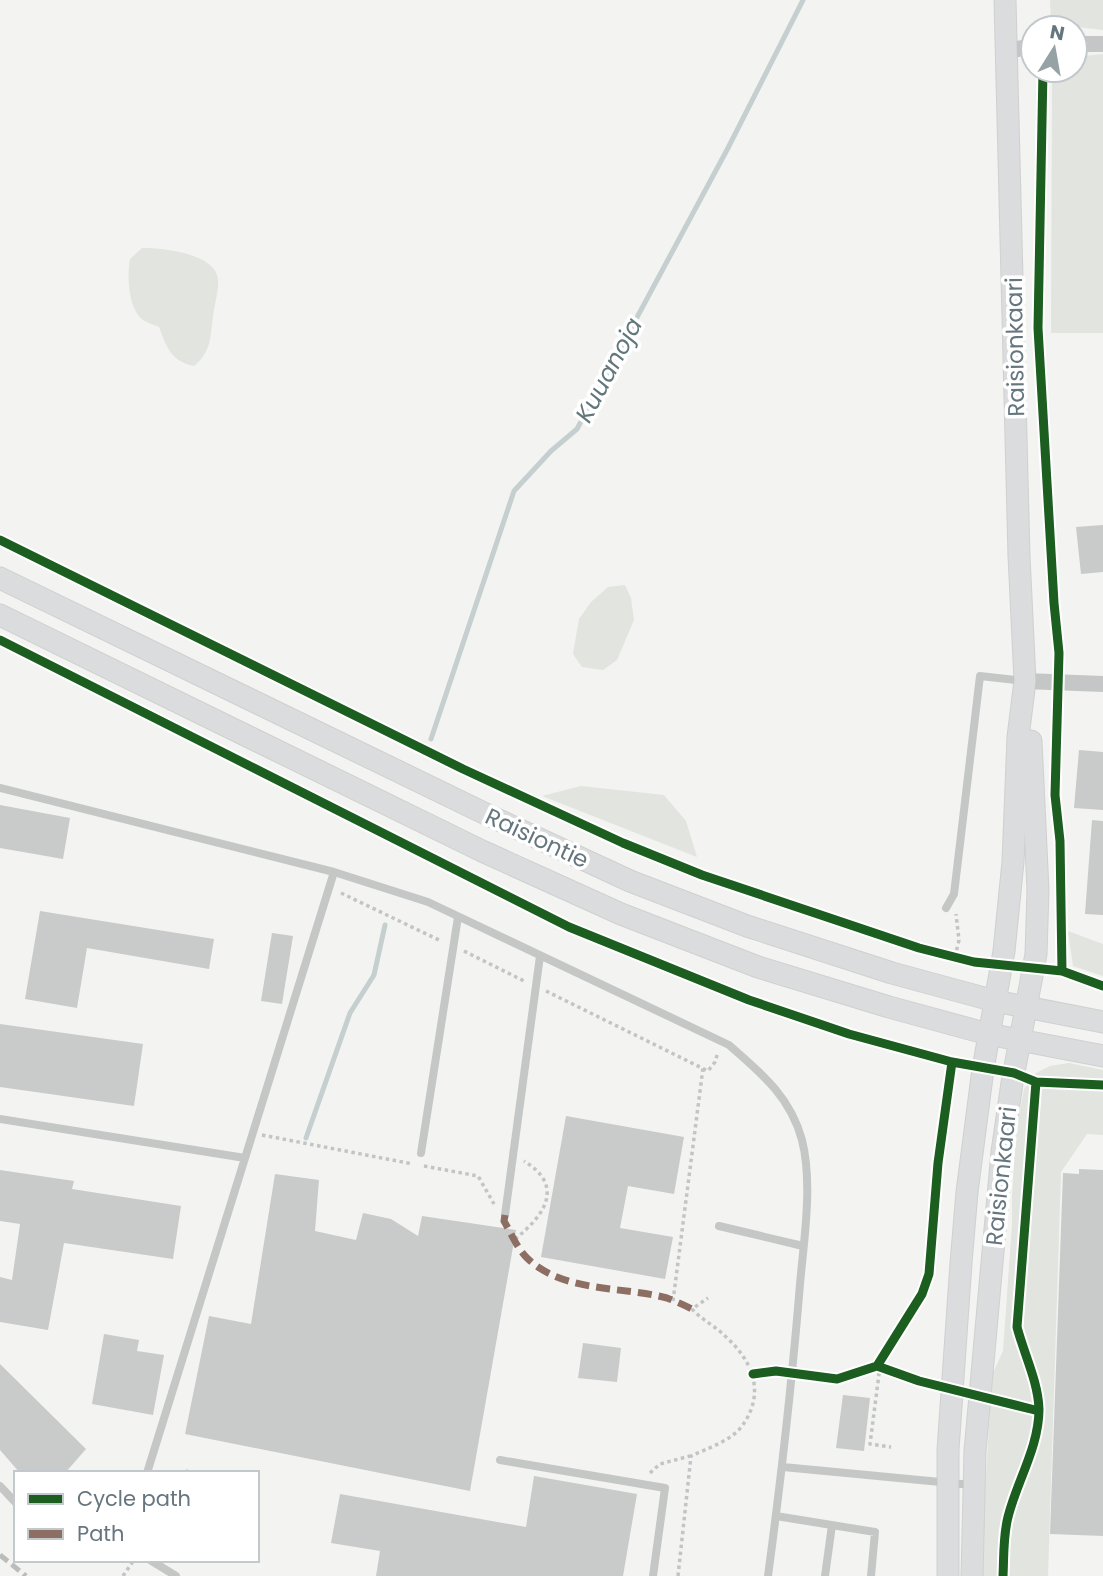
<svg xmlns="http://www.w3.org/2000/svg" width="1103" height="1576" font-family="Poppins,sans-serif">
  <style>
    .green { fill: #e2e4df }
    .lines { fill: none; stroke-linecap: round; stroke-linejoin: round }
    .stream { stroke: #c5cfcf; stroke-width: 5 }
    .building { fill: #c9caca }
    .secondary-casing { stroke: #cfd0cf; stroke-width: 23 }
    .path { stroke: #c3c4c5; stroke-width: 3.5; stroke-dasharray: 3.5 3.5; stroke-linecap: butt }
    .lane { stroke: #c5c7c7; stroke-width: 8 }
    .street { stroke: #c5c7c7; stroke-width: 16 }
    .secondary { stroke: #dbdcdd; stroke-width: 21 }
    .rail { stroke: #bbbdbd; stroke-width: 5; stroke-dasharray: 10 5; stroke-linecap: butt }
    .quiet { stroke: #8d6e63; stroke-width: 7; stroke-dasharray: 14 7; stroke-linecap: butt }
    .cycleway-casing { stroke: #fff; stroke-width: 13 }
    .cycleway { stroke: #1b5e20; stroke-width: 9 }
    .labels { text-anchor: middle; stroke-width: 7; stroke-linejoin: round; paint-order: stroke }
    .street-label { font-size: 23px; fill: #66767f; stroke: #fff }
    .water-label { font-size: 24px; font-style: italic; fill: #62777c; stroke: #fff }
  </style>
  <rect width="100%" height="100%" fill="#f3f3f1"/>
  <path class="green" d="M1050,0H1103V30L1051,24Z
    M1103,54V333H1051L1052,79L1054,70H1075V57Z
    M142,248C162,248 215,253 218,279C219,291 214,306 213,317C210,339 211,352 194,366C171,361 167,348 159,327C154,325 148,323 143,320C128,308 127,276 130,259Z
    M625,585L631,598L634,620L617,660L603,670L582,667L573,654L579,619L591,602L608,587Z
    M581,786L664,795L686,821L697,857L542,796Z
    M1068,931L1103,944V976L1073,966Z
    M1069,1063L1103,1070V1135L1087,1134L1061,1172L1048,1576H980L992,1375L1003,1351L1012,1225V1196L1016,1131L1024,1089L1036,1073L1050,1066Z"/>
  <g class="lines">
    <path class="stream" d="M431,739L514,491L551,451L577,429L728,148L803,0
      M306,1138L350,1013L374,975L385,925
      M186,1473L187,1472"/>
  </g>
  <path class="building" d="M1103,525V572L1081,574L1076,527Z
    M1079,750L1103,752V810L1074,808Z
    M0,805L70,818L63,859L0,848Z
    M1092,820L1103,821V915L1085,914Z
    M40,911L214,939L209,969L87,948L77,1008L25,999Z
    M272,933L293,936L282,1004L261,1001Z
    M0,1024L143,1044L134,1106L0,1087Z
    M566,1116L684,1137L674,1194L628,1186L620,1228L673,1237L665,1279L541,1257Z
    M1079,1169L1103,1170V1536L1050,1534L1063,1173L1079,1174Z
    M0,1170L74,1181L72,1189L181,1206L173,1259L64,1243L48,1330L0,1322V1277L12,1280L20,1224L0,1221Z
    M275,1174L319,1180L315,1231L356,1240L363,1213L391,1219L418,1236L422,1216L516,1230L470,1491L185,1434L209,1316L251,1324Z
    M104,1334L139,1340L137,1351L164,1355L153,1415L92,1404Z
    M583,1343L621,1348L617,1382L578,1378Z
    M0,1364L86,1449L65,1473H20L0,1450Z
    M843,1395L870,1398L864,1451L836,1448Z
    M534,1476L637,1494L623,1576H376L380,1551L331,1543L340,1494L526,1527Z"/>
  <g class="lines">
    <g class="secondary-casing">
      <path id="secondary" d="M0,578L490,816L630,881L747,926L892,973L995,1001L1103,1022
        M0,615L482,851L621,914L758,967L889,1007L988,1034L1103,1056
        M948,1576V1450L961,1263L967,1192L983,1069L1004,951L1013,862L1018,737L1025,681L1019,556L1005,0
        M972,1576L975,1451L1002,1152L1012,1083L1036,954L1038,890L1031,741"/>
    </g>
    <path class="path" d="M341,893L441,941
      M464,951L526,982
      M955,957L959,940L956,914
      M546,991L708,1071L715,1062L718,1052
      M262,1135L413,1164
      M424,1166L478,1176L494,1204
      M515,1239C545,1215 565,1186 524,1161
      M673,1301L703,1068
      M877,1366L879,1374L870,1444L891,1447
      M650,1473L660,1464L690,1456
      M123,1576L134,1560
      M678,1576L691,1456C708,1448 731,1441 742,1426C766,1393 753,1361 725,1336C715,1326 702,1320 692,1309L708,1298"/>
    <path class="lane" d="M0,788L334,872L428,902L729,1045C761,1073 790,1096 802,1140C813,1184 804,1239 800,1284C792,1382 781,1479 768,1576
      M946,908L954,894L980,676L1025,681
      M0,1119L245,1158
      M421,1153L458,917
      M505,1215L540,956
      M719,1226L803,1246
      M500,1460L665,1488L653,1576
      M783,1467L972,1485
      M147,1473L334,872
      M0,1486L16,1503
      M776,1516L875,1532L871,1576
      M150,1560L176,1576
      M825,1576L832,1525"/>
    <path class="street" d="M1075,44H1103
      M1007,51L1033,46
      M1025,681L1103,684"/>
    <use href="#secondary" class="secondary"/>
    <path class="rail" d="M0,1555L26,1576"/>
    <path class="quiet" d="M505,1215L504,1221C511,1233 517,1248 527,1258C563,1293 622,1286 667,1298C675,1301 684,1305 692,1309"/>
    <g class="cycleway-casing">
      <path id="cycleway" d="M1043,70L1038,328L1054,603L1059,653L1055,795L1060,841L1062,971
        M0,540L463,769L623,843L702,875L919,948L974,962L1062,971L1103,986
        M0,640L569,927L749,1000L849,1034L952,1062L1014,1073L1036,1082L1103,1085
        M952,1062L938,1163L929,1274L922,1294L877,1366L919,1381L1039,1411
        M753,1374L776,1371L837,1379L877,1366
        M1003,1576C1004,1556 1003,1536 1008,1517C1017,1481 1039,1447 1039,1409C1038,1381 1024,1354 1017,1327L1036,1082"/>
    </g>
    <use href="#cycleway" class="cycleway"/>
  </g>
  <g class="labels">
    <g class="street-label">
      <text transform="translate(1015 347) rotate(-91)" y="8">Raisionkaari</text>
      <text transform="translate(537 838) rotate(25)" y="8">Raisiontie</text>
      <text transform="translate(1001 1176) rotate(-84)" y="8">Raisionkaari</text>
    </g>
    <g class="water-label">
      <text transform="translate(609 370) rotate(-62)" y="8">Kuuanoja</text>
    </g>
  </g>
  <rect x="14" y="1471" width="245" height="91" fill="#ffffff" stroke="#c2c8cc" stroke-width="2"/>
  <rect x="28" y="1494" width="35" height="10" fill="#1b5e20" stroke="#c2c8cc" stroke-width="2"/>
  <text x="77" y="1506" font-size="21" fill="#66767f">Cycle path</text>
  <rect x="28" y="1529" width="35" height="10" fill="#8d6e63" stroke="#c2c8cc" stroke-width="2"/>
  <text x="77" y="1541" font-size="21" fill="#66767f">Path</text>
  <g transform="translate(1054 49) rotate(11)"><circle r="33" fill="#ffffff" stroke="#c2c8cc" stroke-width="2"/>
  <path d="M0-5L12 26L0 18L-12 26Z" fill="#97a2a7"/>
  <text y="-10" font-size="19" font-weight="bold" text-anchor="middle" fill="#66767f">N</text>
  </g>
</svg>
